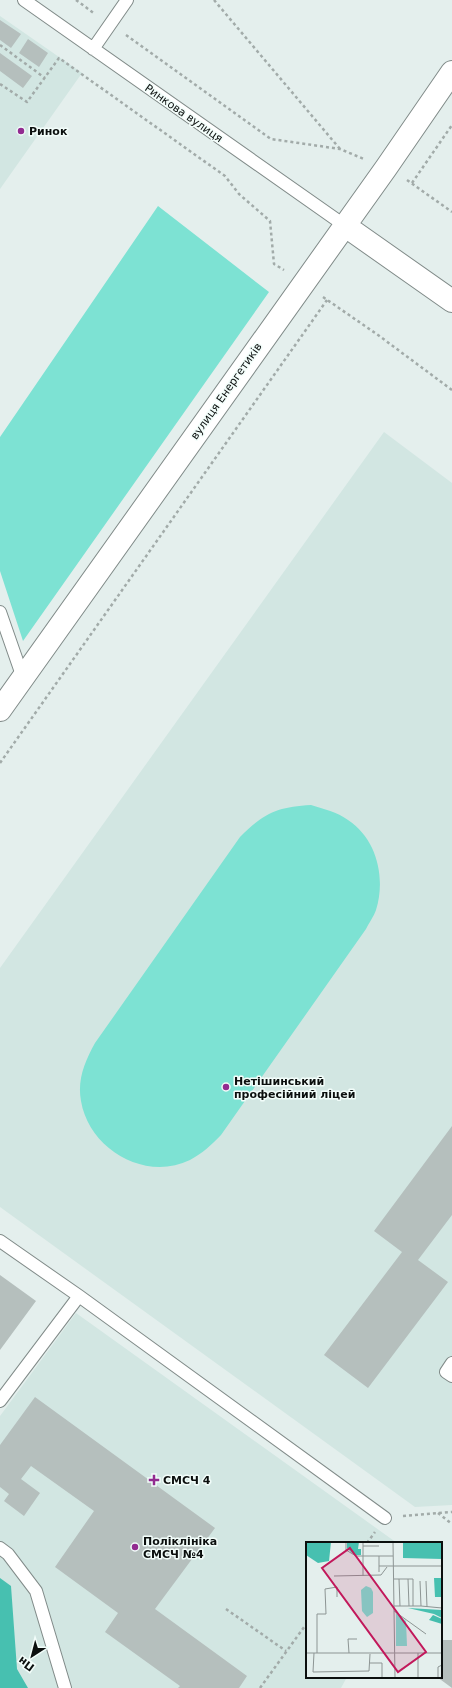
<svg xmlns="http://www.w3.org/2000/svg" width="452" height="1688" font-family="'DejaVu Sans',sans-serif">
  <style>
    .built { fill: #d2e6e2 }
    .green { fill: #7de2d3 }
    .forest { fill: #47c0b0 }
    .building { fill: #b5bfbd }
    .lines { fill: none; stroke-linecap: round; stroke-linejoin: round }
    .service-casing { stroke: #818b89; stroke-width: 14 }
    .secondary-casing { stroke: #818b89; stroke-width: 24 }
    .path { stroke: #a2aba9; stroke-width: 2.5; stroke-dasharray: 3 3; stroke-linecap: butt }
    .service { stroke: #fff; stroke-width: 12 }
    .secondary { stroke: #fff; stroke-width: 22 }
    .poi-dot { fill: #922b90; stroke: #f2fdfa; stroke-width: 1.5 }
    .labels { text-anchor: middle; stroke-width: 3; stroke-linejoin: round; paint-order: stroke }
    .street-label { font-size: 11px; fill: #0b0f0e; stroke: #f2fdfa }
    .poi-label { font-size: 11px; font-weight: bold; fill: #0b0f0e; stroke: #f2fdfa; text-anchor: start }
    .inset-road { fill: none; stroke: #8d9594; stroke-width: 1 }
    .view { fill: #c2185b; fill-opacity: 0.15; stroke: #c2185b; stroke-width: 2 }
    .inset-edge { fill: none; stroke: #0b0f0e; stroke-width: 2 }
  </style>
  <rect width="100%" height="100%" fill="#e4efed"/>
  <path class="built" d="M0,16L82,73L0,189Z
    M384,432L452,483V1505L415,1507L0,1207V968Z
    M76,1313L397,1543H307V1677H347L341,1688H0V1416Z"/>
  <path class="green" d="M158,206L269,292L23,641L0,571V437Z
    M311,805C324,809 337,812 348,820C377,839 386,878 376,910C374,916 369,923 366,929L221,1135C211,1145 203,1153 190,1160C145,1182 89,1149 81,1101C77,1080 85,1061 95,1043L240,837C264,813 277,807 311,805Z"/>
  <path class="forest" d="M0,1578L11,1586L17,1669L28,1688H0Z"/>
  <path class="building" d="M0,20L21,34L11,48L0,40Z
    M28,39L48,53L39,67L19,53Z
    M0,53L32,76L23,88L0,71Z
    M452,1126V1215L418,1260L448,1282L368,1388L324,1355L402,1252L374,1231Z
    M0,1275L36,1301L0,1350Z
    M35,1397L215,1528L155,1609L247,1676L239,1688H178L180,1686L105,1632L118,1613L55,1567L94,1511L31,1466L21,1479L40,1493L24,1516L4,1501L9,1494L0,1487V1445Z
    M441,1640H452V1688L437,1677H441Z"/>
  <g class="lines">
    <g class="service-casing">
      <path id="service" d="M24,0L344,225
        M93,49L127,0
        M0,612L23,678
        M0,1241L79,1296L385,1518
        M452,1363L446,1372L452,1376
        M0,1401L79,1296
        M0,1548L8,1554L36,1591L65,1688"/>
    </g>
    <g class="secondary-casing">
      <path id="secondary" d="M344,225L452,301
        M0,710L386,168L452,72"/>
    </g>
    <path class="path" d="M76,0L95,14
      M214,0L340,149
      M126,35L271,139L340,149L364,159
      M0,45L45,78
      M0,84L27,102L59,58L225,176L239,194L270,221L274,264L284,270
      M407,180L452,212
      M412,183L452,125
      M323,297L378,335L452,390
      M0,763L327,300
      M438,1513L452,1524
      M403,1516L452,1512
      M367,1543L375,1532
      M226,1609L286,1651
      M260,1688L307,1623"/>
    <use href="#service" class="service"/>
    <use href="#secondary" class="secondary"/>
  </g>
  <g class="poi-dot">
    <circle cx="21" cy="131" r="4"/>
    <circle cx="226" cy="1087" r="4"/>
    <path d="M152 1474h4v4h4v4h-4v4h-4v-4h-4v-4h4z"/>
    <circle cx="135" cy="1547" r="4"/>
  </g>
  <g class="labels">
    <g class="street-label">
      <text transform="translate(184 113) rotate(35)" y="4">Ринкова вулиця</text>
      <text transform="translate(226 391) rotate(-55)" y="4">вулиця Енергетиків</text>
    </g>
    <g class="poi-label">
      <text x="29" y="135">Ринок</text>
      <text x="234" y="1085">Нетішинський<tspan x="234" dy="13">професійний ліцей</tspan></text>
      <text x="163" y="1484">СМСЧ 4</text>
      <text x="143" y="1545">Поліклініка<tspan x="143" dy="13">СМСЧ №4</tspan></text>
    </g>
  </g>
  <g transform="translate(306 1542)">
    <rect width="136" height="136" fill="#e4efed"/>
    <path d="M60,44L65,46L67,50V71L61,75L56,69L55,48ZM90,71L100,79L101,104H90Z" fill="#7de2d3"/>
    <path d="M0,0H25L23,19L12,21L0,13ZM41,0H53L52,7H55V13H48L41,6ZM97,0H136V17L97,16ZM128,36H136V55H129ZM102,66L136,68V76L128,72Z" fill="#47c0b0"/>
    <path d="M127,73L136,77V82L123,78Z" fill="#44bdad"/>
    <path class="inset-road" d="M40,0V8L50,14H87M87,0L89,136M57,4H73M73,14V30M73,24H136M28,34L75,33L81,25M57,34V0M88,37H107V64M93,37L94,64M102,37L103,64M120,39L121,65M88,64H115L114,39M115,64L136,66M88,69L120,92M0,111H88M8,111L7,130L63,129L64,112M11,111V72H20L19,47L31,45V55M43,111L42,97H51M89,111H136M112,111V136M64,121H76V136M132,136V125L136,123"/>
    <path class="view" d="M44,6L120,110L92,130L16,26Z"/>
    <rect width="136" height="136" class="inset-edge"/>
  </g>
  <g transform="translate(32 1656) rotate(216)" stroke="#f2fdfa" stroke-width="3" paint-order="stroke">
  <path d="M0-3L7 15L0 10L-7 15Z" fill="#0b0f0e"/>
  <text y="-6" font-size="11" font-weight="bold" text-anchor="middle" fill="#0b0f0e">Пн</text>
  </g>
</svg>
